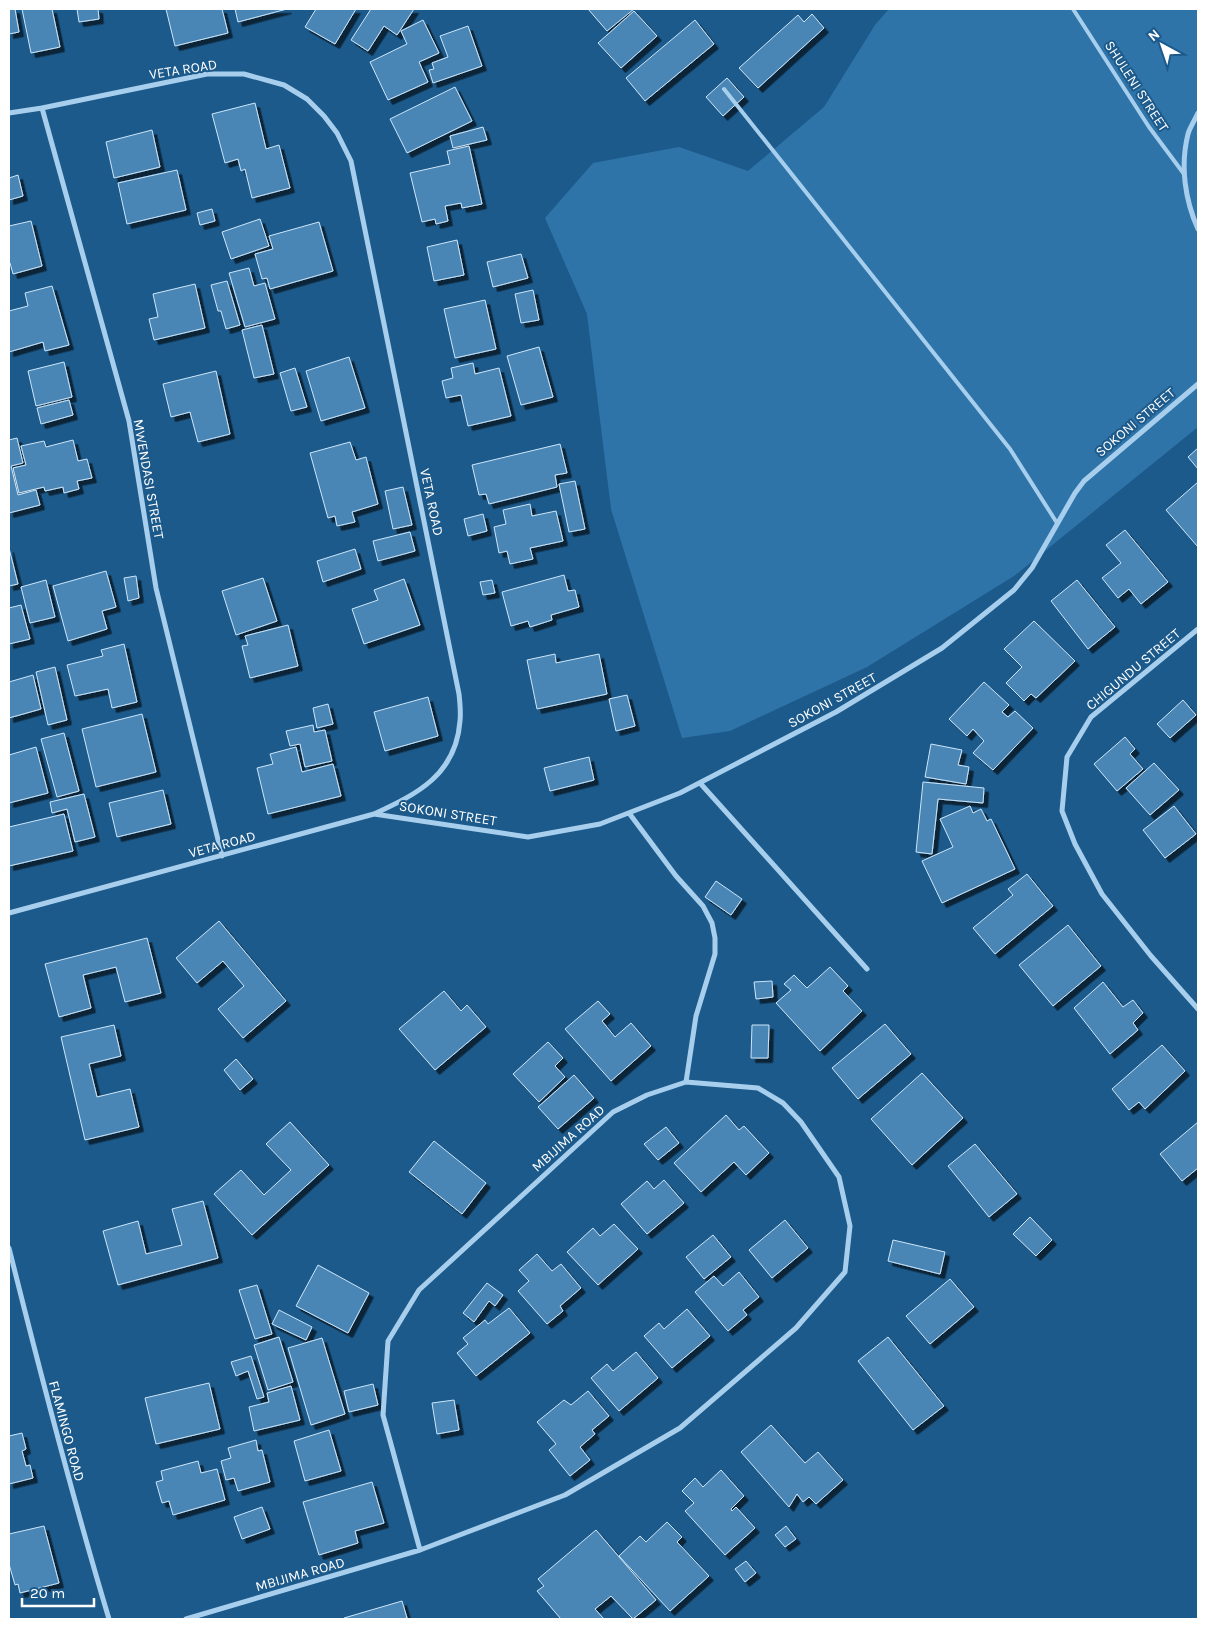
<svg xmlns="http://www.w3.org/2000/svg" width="1207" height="1628" font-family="Karla,sans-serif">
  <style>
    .green { fill: #2f74a9 }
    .building { fill: #4986b5; stroke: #cde6f9; filter: url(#shadow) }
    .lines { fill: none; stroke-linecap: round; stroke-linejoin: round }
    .service { stroke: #a7cfed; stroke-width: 4 }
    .minor { stroke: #a7cfed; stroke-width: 5 }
    .labels { text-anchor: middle; stroke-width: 4; stroke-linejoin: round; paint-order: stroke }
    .street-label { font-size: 14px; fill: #fff; stroke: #1c5a8b }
  </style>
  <defs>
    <filter id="shadow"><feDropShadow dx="4.5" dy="4.5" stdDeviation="0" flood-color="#0009"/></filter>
  </defs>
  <rect width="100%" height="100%" fill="#1c5a8b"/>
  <path class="green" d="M889,9H1198V427L1014,576L867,667L730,731L682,738L611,509L587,314L545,218L593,163L679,147L748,171L824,107L875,25Z"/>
  <path class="building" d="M9,9H15L19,32L9,34Z
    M22,9H52L60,47L31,53Z
    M77,9H98L99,19L79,22Z
    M166,9H222L228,33L175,46Z
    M235,9H287L238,22Z
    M316,9H356L335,44L305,27Z
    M371,9H414L397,35L384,26L368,51L351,40Z
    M588,9H634L607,31Z
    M634,11L657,36L621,68L598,43Z
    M812,14L824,28L758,88L739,68L798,15L804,22Z
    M423,20L439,53L419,62L428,82L388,100L370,62L407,44L401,31Z
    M695,20L714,44L645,101L626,78Z
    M468,26L482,66L433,83L429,70L434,69L432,63L448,57L440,36Z
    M727,78L744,97L723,116L706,97Z
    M455,87L472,121L407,153L390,119Z
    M255,103L266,149L279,145L290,188L252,198L245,169L241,171L238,159L225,163L212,114Z
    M483,127L487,140L453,148L450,136Z
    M152,130L160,167L114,178L106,142Z
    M469,146L482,204L462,208L461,203L445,206L448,221L436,224L435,219L422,222L410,173L450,164L447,151Z
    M177,170L186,210L127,224L118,183Z
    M18,175L23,196L9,200V178Z
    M212,209L215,221L200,225L197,213Z
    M260,219L269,246L231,259L222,232Z
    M31,221L42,266L13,274L10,263H9V226Z
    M319,222L333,271L270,289L267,278L262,279L255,254L273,249L269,236Z
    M457,240L464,275L434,281L427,247Z
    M521,254L528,278L493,287L487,262Z
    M249,268L254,286L265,283L275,319L245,327L229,273Z
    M227,281L240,325L226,329L221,311H218L211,285Z
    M195,284L205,328L154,340L149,319L158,317L153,294Z
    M52,286L69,345L45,351L43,342L9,352V311L28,306L25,293Z
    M533,290L539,320L521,323L515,294Z
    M485,300L496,349L455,358L444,309Z
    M262,325L274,374L254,378L242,330Z
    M539,347L553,397L521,405L507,356Z
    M349,357L365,408L321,421L306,371Z
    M64,362L72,397L36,406L28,371Z
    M473,363L475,374L499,368L511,416L468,426L461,395L446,398L442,381L453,378L451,368Z
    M295,368L307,407L291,411L280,373Z
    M216,371L230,434L198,442L190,412L171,417L163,384Z
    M69,400L73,415L41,424L37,408Z
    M17,438L23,463L11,466L18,495L36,490L40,505L9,513V440Z
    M73,440L78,461L87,459L92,478L77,481L79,489L64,493L63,487L45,491L44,487L19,493L13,468L26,465L21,446L44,441L46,447Z
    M350,442L356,460L366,457L378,504L352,512L355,522L337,526L335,516L328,518L310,453Z
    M560,444L567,473L555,475L557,487L489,504L486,494L479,495L472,465Z
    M1198,448V469L1188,457Z
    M575,481L585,529L569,532L559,484Z
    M1198,482V547L1166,510Z
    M403,487L412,525L393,529L385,491Z
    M530,504L532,516L556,511L563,541L530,548L533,559L510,564L507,551L499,553L494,527L506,524L503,510Z
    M483,514L487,531L468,536L464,519Z
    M1125,530L1168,582L1141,604L1129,589L1118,598L1102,578L1121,563L1106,545Z
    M410,532L415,551L378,561L373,541Z
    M9,548L18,584L9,586Z
    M355,549L361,569L323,582L317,561Z
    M106,571L116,607L102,611L107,629L68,641L53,586Z
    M564,575L568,591L575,590L579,607L551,615L552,620L530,627L528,621L511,626L502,592Z
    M136,576L139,598L128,601L124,578Z
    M263,578L277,621L236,635L222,591Z
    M404,579L420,625L364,644L352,609L378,600L374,590Z
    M46,580L55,617L30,623L21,587Z
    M492,580L495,593L483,595L480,582Z
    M1077,580L1115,627L1088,649L1051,601Z
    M21,605L30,639L9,644V608Z
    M1034,621L1075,661L1036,698L1031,694L1024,701L1006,683L1022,667L1004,649Z
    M288,625L298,666L250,678L242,646L248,645L245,636Z
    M124,644L137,702L112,708L108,689L75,696L67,665L103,656L101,650Z
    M555,654L556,663L599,654L607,694L537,709L527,660Z
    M55,667L67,720L48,725L36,672Z
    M33,675L41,709L9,718V682Z
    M984,682L1009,705L1002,712L1008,717L1015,711L1033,728L993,770L973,753L984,741L973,729L967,736L949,719Z
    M627,695L635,726L616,731L609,699Z
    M428,697L438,736L385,751L374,712Z
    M1183,700L1196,715L1170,738L1157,724Z
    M328,704L333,724L317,728L313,708Z
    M142,714L156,772L96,787L82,729Z
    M313,725L314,732L325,730L332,761L305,767L300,744L290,746L286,731Z
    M64,733L79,791L57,797L41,739Z
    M1125,737L1135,749L1130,754L1143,769L1117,791L1094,764Z
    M931,744L962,750L958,765L969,767L966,784L925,777Z
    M36,747L48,793L9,803V755Z
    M296,747L302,772L333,764L341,796L268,814L257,768L273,764L270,754Z
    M589,757L594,780L550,791L544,768Z
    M1154,763L1179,790L1150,815L1126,788Z
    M923,782L984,788L983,803L938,799L932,854L916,852Z
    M163,790L171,824L117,837L109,803Z
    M84,794L95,837L75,842L67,809L52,813L50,802Z
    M970,806L973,813L981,809L987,821L991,819L1015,869L942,903L922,861L953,847L940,819Z
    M1174,806L1196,834L1165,858L1143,830Z
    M64,814L73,851L9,866V827Z
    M1027,874L1053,906L995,954L973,928L1013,895L1008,889Z
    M716,881L742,899L731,915L705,897Z
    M219,921L286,1001L243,1038L218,1009L244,986L223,961L197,983L176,958Z
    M1068,925L1101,966L1053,1006L1019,965Z
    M147,938L161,993L125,1002L116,967L83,975L91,1008L59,1017L45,964Z
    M830,967L848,986L843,991L862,1011L820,1051L776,1003L791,990L784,984L794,975L807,988Z
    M772,981L773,997L756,999L754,982Z
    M1103,982L1123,1007L1133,1000L1143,1013L1133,1023L1138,1030L1110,1054L1074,1008Z
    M444,991L461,1011L467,1005L486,1027L435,1070L399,1029Z
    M598,1001L610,1014L602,1021L615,1037L631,1023L651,1046L611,1081L565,1029Z
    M885,1024L911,1054L858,1099L832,1068Z
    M114,1025L121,1056L89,1064L97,1097L130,1089L139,1127L85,1140L61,1037Z
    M752,1025H769L768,1058H751Z
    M548,1042L563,1058L555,1066L565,1077L539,1102L513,1074Z
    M1162,1045L1185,1071L1145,1109L1139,1102L1129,1110L1112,1089Z
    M236,1059L253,1079L240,1090L224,1070Z
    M922,1073L963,1118L912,1165L871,1119Z
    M574,1075L594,1098L558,1129L538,1107Z
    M726,1115L739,1130L744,1126L769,1153L746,1175L734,1162L701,1192L674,1163Z
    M290,1122L329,1165L252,1235L214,1194L241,1170L264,1195L291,1170L266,1144Z
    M1198,1122V1168L1182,1181L1160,1154Z
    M666,1127L679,1143L658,1160L644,1144Z
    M434,1141L486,1183L462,1214L409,1172Z
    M975,1144L1017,1194L989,1217L948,1166Z
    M664,1180L684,1203L647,1234L621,1204L647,1181L654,1189Z
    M203,1201L218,1258L118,1285L103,1231L138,1221L146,1254L182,1245L172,1209Z
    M1030,1217L1052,1240L1036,1256L1013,1234Z
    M785,1220L808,1248L772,1278L749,1250Z
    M614,1224L638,1249L598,1285L567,1252L593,1228L600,1236Z
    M713,1235L731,1257L704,1279L686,1257Z
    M893,1240L945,1252L940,1274L888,1261Z
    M537,1254L552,1271L561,1264L581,1288L560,1306L563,1311L547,1324L518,1291L529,1281L519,1270Z
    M318,1265L369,1293L348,1333L296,1306Z
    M739,1272L759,1297L743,1310L747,1315L728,1331L695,1292L714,1276L723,1286Z
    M950,1279L974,1307L930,1344L906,1316Z
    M487,1283L503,1295L495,1306L489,1301L474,1322L463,1313Z
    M257,1285L272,1334L255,1339L239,1290Z
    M509,1308L530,1333L476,1376L457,1353L468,1344L463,1338L485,1320L488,1324Z
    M687,1309L710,1336L672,1368L644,1336L659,1323L664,1329Z
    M279,1310L312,1327L306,1340L272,1324Z
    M279,1337L293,1382L268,1390L254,1345Z
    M888,1337L944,1406L913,1430L858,1361Z
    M322,1338L345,1414L311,1425L288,1348Z
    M636,1352L658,1378L619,1411L591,1378L607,1364L613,1371Z
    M251,1356L264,1397L257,1399L248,1371L236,1376L231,1362Z
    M209,1383L220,1429L156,1444L145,1398Z
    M373,1384L378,1405L349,1412L344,1391Z
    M291,1386L300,1420L254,1431L249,1407L269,1402L267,1393Z
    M588,1391L609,1416L592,1430L595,1434L580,1447L590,1460L570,1476L549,1450L556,1444L537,1422L564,1400L571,1405Z
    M454,1400L459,1430L437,1434L432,1403Z
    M771,1425L805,1463L818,1452L843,1480L816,1504L809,1497L803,1502L797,1494L789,1507L741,1452Z
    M329,1430L341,1471L305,1481L294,1441Z
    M22,1433L26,1449L22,1451L26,1466L30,1465L33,1478L9,1484V1436Z
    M256,1440L258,1451L262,1450L270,1482L238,1491L234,1478L226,1480L221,1461L231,1458L228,1448Z
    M198,1461L201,1473L217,1469L225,1500L173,1515L169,1501L162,1503L156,1482L163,1480L161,1471Z
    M721,1470L744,1496L731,1509L732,1511L736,1507L755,1528L725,1555L685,1511L694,1503L682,1491L695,1478L703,1487Z
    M372,1482L384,1523L355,1531L358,1543L319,1555L303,1502Z
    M262,1507L270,1529L242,1539L234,1517Z
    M667,1522L682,1537L677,1542L709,1576L670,1611L619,1556L640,1536L646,1542Z
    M44,1526L59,1583L20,1593L18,1584L15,1585L9,1564V1534Z
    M786,1526L796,1539L785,1547L775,1535Z
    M596,1530L656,1600L633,1619L611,1596L595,1609L604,1619H561L537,1591L544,1586L538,1579Z
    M746,1561L756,1573L745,1582L735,1569Z
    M402,1601L407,1618L402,1619H344V1618Z"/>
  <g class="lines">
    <path class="service" d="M1073,9L1149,127L1184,174
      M724,89L1010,449L1057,523"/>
    <path class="minor" d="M42,108L129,421L156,588L222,856
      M9,113L42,108L207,74H244L284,85L307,99L324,116L337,133L351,161L459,694C460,703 461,712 460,721C456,775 417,794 374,814L9,913
      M1198,113C1195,120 1190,127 1188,134C1180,166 1185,200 1198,229
      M1198,629L1091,717L1067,757L1062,811L1075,844L1102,894L1151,956L1198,1009
      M700,783L867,969
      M629,813L676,876L703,906L712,923L715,938V954L696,1016L686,1082
      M374,814L528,837L600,824L680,793L836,712L942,648L1014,590L1032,568L1075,493L1084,481L1198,384
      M9,1248C40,1372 72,1496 109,1619
      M186,1619L420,1550L565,1495L680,1428L796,1328L845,1272L850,1226L839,1177L801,1122L783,1103L758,1088L686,1082L647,1095L613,1112L419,1290L388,1341L383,1415L420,1550"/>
  </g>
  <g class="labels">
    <g class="street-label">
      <text transform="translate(183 69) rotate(-9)" y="5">VETA ROAD</text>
      <text transform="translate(1137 86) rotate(57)" y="5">SHULENI STREET</text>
      <text transform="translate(1135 422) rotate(-40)" y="5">SOKONI STREET</text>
      <text transform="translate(149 479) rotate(80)" y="5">MWENDASI STREET</text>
      <text transform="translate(432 502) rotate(78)" y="5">VETA ROAD</text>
      <text transform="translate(1133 669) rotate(-40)" y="5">CHIGUNDU STREET</text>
      <text transform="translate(832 700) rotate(-29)" y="5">SOKONI STREET</text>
      <text transform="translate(448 813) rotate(9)" y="5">SOKONI STREET</text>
      <text transform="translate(222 844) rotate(-15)" y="5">VETA ROAD</text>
      <text transform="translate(568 1138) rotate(-42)" y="5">MBIJIMA ROAD</text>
      <text transform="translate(67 1431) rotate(75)" y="5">FLAMINGO ROAD</text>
      <text transform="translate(300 1574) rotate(-16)" y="5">MBIJIMA ROAD</text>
    </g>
  </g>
  <rect width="1207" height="1628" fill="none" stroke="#ffffff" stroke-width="20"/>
  <g transform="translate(1162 45) rotate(320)" stroke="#1c5a8b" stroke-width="4" paint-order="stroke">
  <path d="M0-4L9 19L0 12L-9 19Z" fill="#ffffff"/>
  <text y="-8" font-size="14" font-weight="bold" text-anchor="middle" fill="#ffffff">N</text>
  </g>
  <path d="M22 1598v8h72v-8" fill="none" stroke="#ffffff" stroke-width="2.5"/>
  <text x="30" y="1598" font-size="15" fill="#ffffff" stroke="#1c5a8b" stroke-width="4" paint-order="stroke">20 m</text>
</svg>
